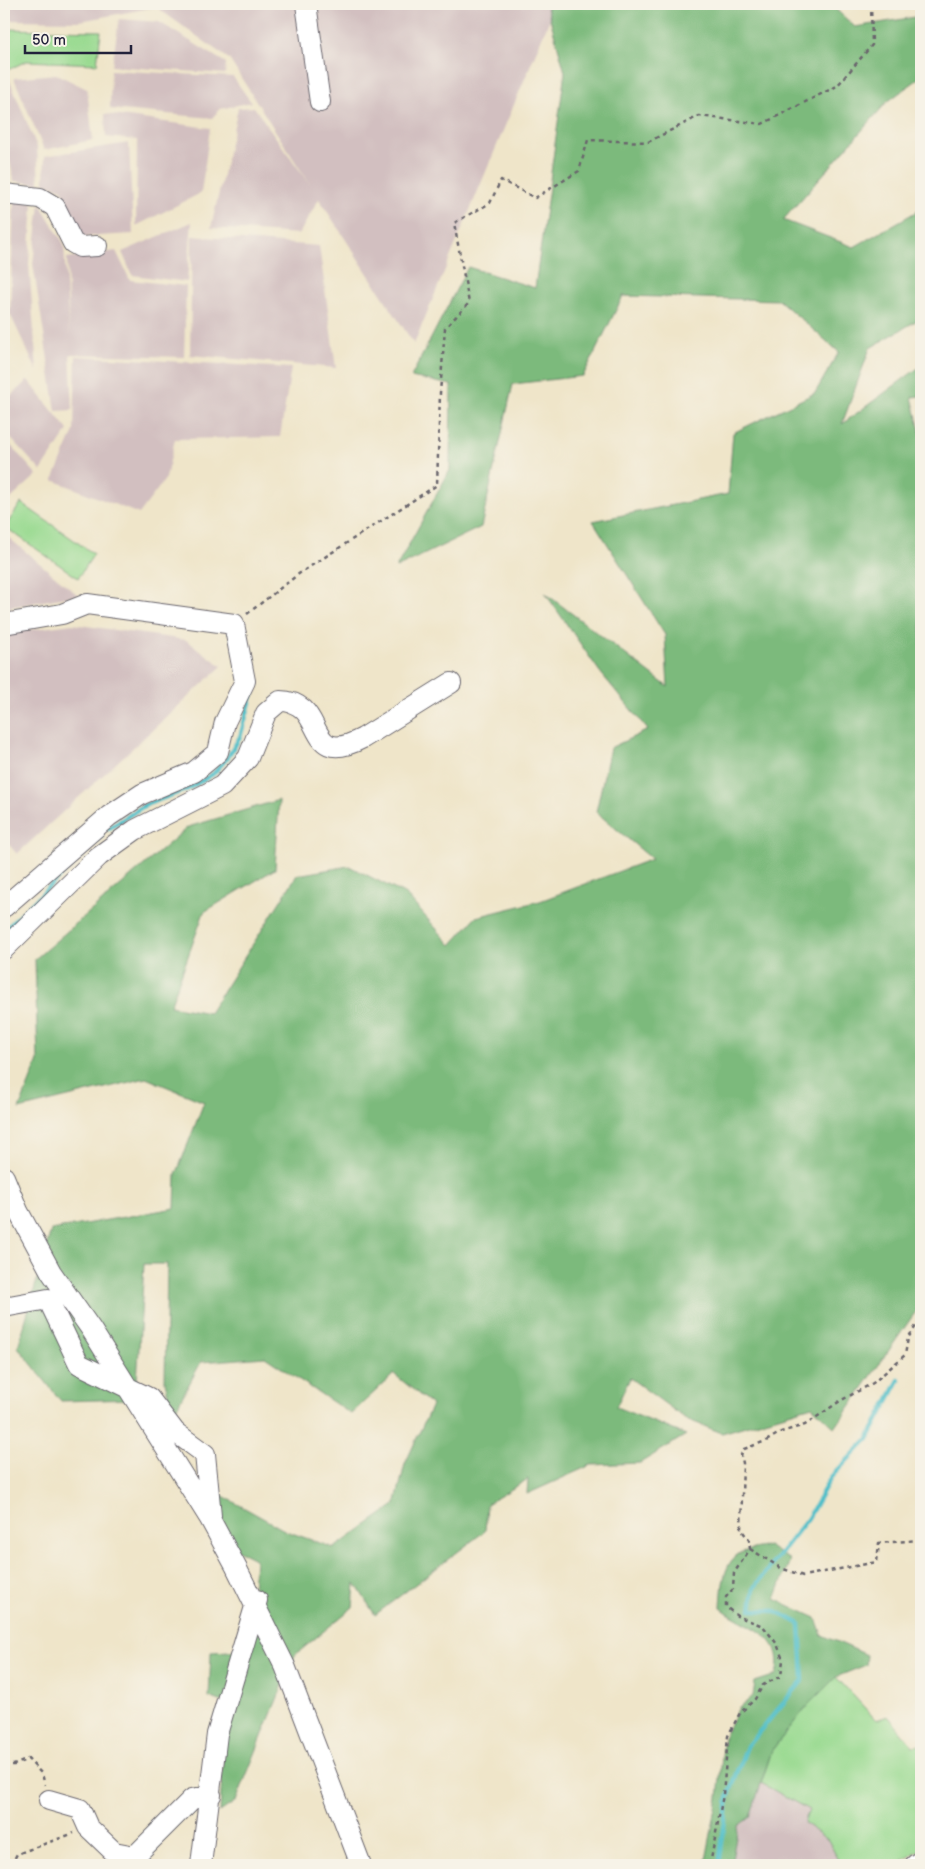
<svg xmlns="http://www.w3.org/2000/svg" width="925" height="1869" font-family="'Balsamiq Sans',sans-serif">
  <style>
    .industrial { fill: #d2bfc0 }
    .green { fill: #9ada91; stroke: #5e7e66 }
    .forest { fill: #7bba7b; stroke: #4e6e5b }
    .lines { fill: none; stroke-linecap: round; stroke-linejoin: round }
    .stream { stroke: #51bfc9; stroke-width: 4.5 }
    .minor-casing { stroke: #6a666d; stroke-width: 22 }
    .path { stroke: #6a666d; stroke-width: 2.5; stroke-dasharray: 4 4; stroke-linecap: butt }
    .minor { stroke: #fff; stroke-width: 20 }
  </style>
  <rect width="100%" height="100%" fill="#f7f3e8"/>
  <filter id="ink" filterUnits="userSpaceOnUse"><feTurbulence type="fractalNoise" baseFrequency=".02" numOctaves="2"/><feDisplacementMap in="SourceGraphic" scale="10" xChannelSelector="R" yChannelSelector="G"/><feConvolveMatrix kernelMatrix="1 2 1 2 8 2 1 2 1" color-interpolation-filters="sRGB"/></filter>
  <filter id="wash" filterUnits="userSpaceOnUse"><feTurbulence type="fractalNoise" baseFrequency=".0096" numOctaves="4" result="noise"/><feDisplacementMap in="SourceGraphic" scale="20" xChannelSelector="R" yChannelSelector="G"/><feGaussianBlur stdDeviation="1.12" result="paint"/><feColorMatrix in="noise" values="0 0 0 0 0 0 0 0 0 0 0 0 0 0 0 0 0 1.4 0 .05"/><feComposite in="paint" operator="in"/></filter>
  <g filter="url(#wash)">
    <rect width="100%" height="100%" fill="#efe5c9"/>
    <path class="industrial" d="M4,4H556L414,344L319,199L299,234L211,228L238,108L254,107L311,186L229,59L156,7L80,21L4,20Z
      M119,19L159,22L226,63L225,74L112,66Z
      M111,70L233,77L251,102L220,109L212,118L110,109Z
      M56,74L87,89L93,140L44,150L14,78Z
      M4,79H9L37,147L39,184L14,181L4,134Z
      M105,114L210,128L201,193L136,226L137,140L106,137Z
      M129,143L133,234L81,237L62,189L44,183L45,156Z
      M14,199L33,203L29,264L37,371L10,314Z
      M4,200H11L4,296Z
      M40,204L64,244L69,337L67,258L116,251L130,280L186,286L184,357L70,354L73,410L56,411L33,264Z
      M192,222L187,282L132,275L122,252Z
      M192,236L319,246L336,368L190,355Z
      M76,356L291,368L280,437L175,439L166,478L139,514L53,480L74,431Z
      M28,380L68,430L41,471L4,431V402Z
      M4,438L37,475L4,505Z
      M4,534L78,595L4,608Z
      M72,624L186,640L222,666L17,854L4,839V633Z
      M761,1783L810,1810L804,1823L828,1840L841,1865H731L738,1826L750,1817Z"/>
    <path class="green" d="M4,29L101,31L97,64L26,61L4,72Z
      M21,503L94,554L78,578L5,527Z
      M836,1677L876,1720L888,1716L913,1746L921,1745V1849L896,1865H841L828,1840L804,1823L809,1810L761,1783L772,1750L807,1706Z"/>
    <path class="forest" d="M546,4H830L855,27L921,16V77L887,102L783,220L854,247L921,209V318L870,348L842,424L921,366V396L912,397L921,435V1304L835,1428L812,1406L722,1433L686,1419L630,1378L616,1407L686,1435L640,1463L591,1465L527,1494L528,1479L487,1504L485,1531L375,1615L355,1583L353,1607L295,1655L236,1801L220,1812L226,1703L209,1697L211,1652L249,1650L255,1559L214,1538L216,1492L286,1531L334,1548L395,1505L405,1464L432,1405L394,1374L351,1414L265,1357L201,1362L173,1414L165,1382L167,1264H144L136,1399L61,1401L18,1347L51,1230L175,1208L176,1175L204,1102L146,1078L19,1109L38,1061L35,959L188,827L279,800L275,869L204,912L170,1006L209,1013L297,875L349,866L406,895L451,945L476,917L540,901L652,859L596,812L610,748L648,730L600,672L545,593L668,687L665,635L593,521L728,494L733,433L815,393L839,352L779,300L623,296L583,376L513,384L481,527L396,568L450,470L451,385L411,377L468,267L535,288L565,72Z
      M768,1546L790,1560L775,1599L816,1618L822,1635L867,1655L866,1665L836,1677L807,1706L772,1750L750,1817L738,1826L731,1865H705L718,1798L724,1736L738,1709L753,1696L755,1682L776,1675C787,1633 746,1628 721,1608C722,1591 722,1567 737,1555C744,1550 760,1548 768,1546Z"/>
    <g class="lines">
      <path class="stream" d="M108,829L145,805L186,790L213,774L228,757L240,737L252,695V684
        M4,931L101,836
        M719,1865L728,1798L747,1746L803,1680L800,1624L776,1611L751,1610L754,1588L808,1518L831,1477L868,1439L899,1380"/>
    </g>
  </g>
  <g filter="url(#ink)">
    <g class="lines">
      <g class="minor-casing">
        <path id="minor" d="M306,4L320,102
          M4,194L40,198L55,207L73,243L80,247L97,246
          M4,624L62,614L87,604L234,624L245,681L225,722L218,752L194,772L142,794L109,816L4,907
          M4,949L99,856L135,830L222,786L248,758L266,713L280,701C329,701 302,770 363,738L451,683
          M4,1177L18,1211L51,1272L91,1329L210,1519L236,1567L285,1666L361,1865
          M4,1307L48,1299L79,1364L149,1398L175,1432L205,1454L211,1516
          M49,1800L80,1809L88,1827L114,1852L135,1856L192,1799L211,1795
          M201,1865L217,1734L257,1600
          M915,1865L921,1861"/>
      </g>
      <path class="path" d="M247,614L300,573L437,485L440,393L445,328L469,303L454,223L490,203L501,180L535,198L579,171L588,140L648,142L699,116L762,124L837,86L872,45L871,4
        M750,1549L781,1568L803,1576L877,1562L879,1543L921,1540
        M4,1765H14L28,1759L42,1774L45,1785
        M11,1865L17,1854L74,1833
        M710,1865L723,1795L728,1736L740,1713L755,1699L763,1685L781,1676L783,1660L777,1644L763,1626L737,1616L726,1607V1597L733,1589L734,1573L750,1549L749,1540L741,1529L743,1463L741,1455L744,1449L766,1441L781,1432L805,1425L840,1401L873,1383L905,1355L908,1338L916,1326L921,1325"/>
      <use href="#minor" class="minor"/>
    </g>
  </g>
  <rect width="925" height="1869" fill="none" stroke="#f7f3e8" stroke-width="20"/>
  <path d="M25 45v8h106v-8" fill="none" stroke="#22223b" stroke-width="2.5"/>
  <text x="32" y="45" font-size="15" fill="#22223b" stroke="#f7f3e8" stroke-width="4" paint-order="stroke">50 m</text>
</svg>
